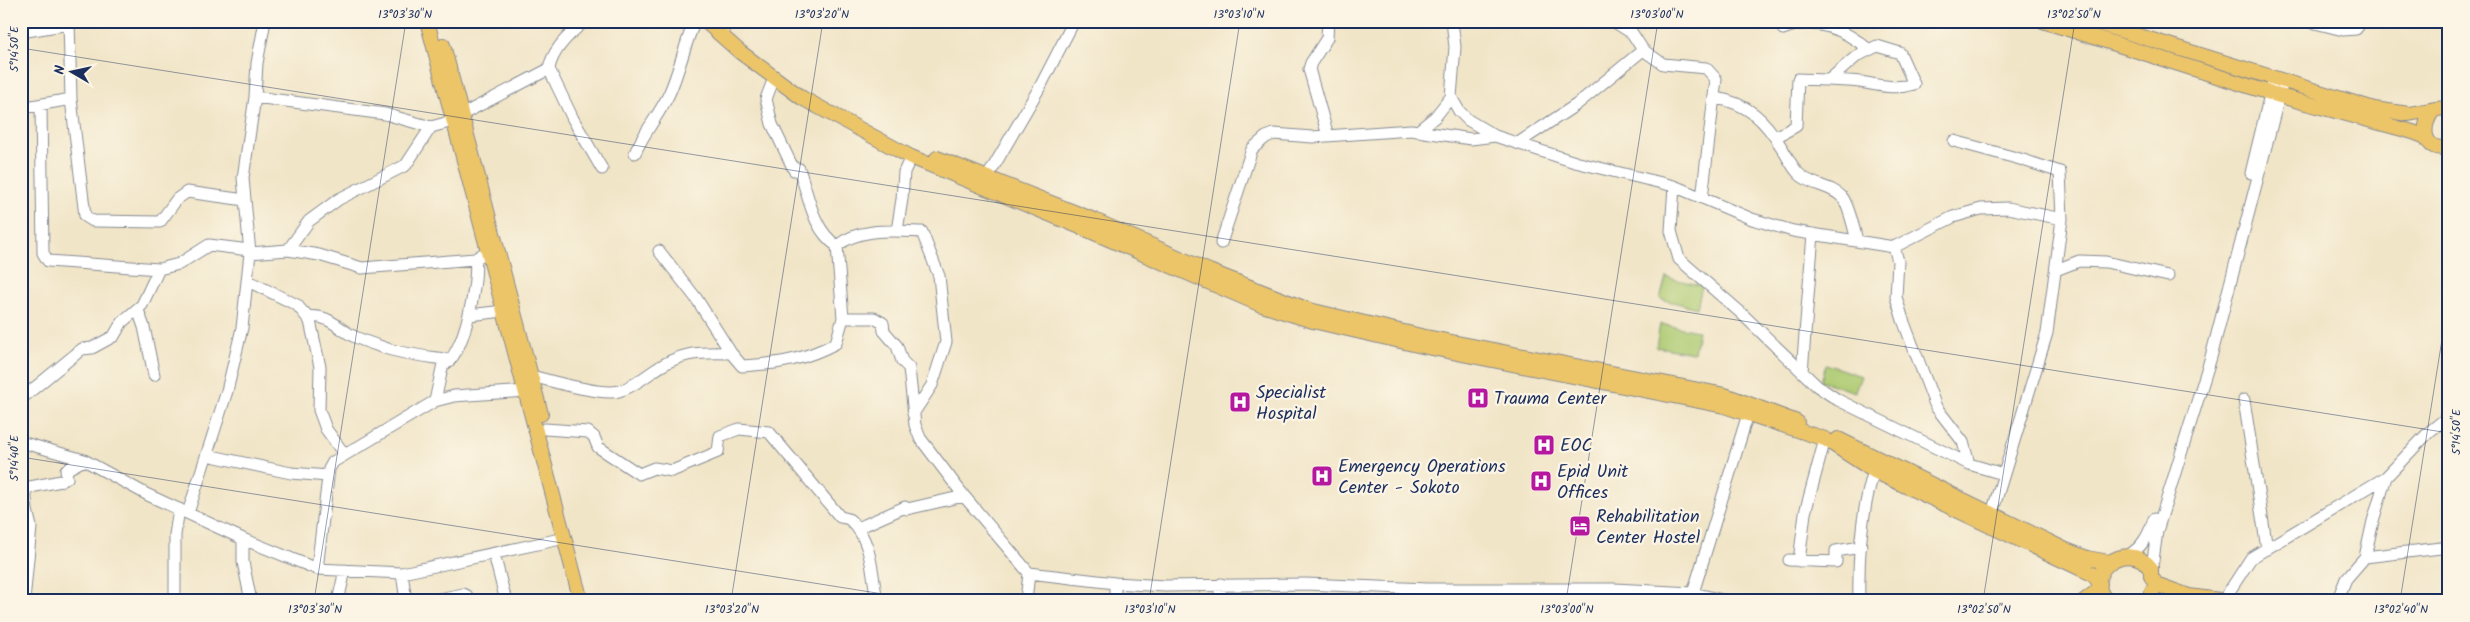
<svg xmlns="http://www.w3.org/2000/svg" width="2470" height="622" font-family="Kalam,sans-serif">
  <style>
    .grass { fill: #adca71; stroke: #647c68 }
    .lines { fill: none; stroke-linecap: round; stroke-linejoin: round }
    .minor-casing { stroke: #868a92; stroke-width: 13 }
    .major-casing { stroke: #868a92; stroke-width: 16 }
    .minor { stroke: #fff; stroke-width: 11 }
    .major { stroke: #edc569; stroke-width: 14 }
    .ticks { fill: none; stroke: #1b2f5e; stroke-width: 1; stroke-opacity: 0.45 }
    .labels { text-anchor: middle; stroke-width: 4.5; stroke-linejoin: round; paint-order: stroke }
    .poi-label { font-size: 18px; fill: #1b2f5e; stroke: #fcf5e5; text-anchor: start }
    .neatline { fill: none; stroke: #1b2f5e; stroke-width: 2 }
    .ticks-label { font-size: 12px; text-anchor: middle; fill: #1b2f5e }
  </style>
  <rect width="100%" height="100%" fill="#fcf5e5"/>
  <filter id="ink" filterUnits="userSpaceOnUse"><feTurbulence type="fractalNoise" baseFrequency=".02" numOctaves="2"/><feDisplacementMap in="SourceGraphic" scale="10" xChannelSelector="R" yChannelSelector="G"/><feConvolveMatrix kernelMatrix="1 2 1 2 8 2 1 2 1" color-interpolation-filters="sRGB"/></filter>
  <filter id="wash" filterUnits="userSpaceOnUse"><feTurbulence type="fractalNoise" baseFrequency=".0096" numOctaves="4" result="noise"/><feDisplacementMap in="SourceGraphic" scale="20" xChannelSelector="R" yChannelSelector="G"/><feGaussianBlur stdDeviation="1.12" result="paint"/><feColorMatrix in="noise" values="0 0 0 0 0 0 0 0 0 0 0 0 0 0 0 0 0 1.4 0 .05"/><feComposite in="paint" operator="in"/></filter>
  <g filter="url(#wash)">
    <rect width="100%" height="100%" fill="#f1e5c7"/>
    <path class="grass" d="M1666,277L1702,286L1697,308L1660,299Z
      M1660,324L1698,331L1694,353L1656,347Z
      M1826,364L1861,376L1855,392L1821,381Z"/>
  </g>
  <g filter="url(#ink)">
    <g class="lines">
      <g class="minor-casing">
        <path id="minor" d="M69,21L71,99L85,216L93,221L160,222L177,199L187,192L245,200
          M585,21C570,33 552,50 549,69L573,119L602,169
          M1328,21L1327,38L1311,63L1309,69L1328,136
          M1452,21L1455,47L1451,97L1459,111L1468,120L1495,136
          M1613,21L1632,33L1643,50L1663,64L1706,68L1716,79L1702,198
          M2307,21L2343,30L2356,29L2362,21
          M723,29L732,21
          M1783,29C1813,16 1845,29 1869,50
          M21,32L69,24
          M774,78L766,99L772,124L794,170L799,169C809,196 812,229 837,246
          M255,97L385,114L431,127
          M1715,98C1748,103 1765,120 1782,148C1787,156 1792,167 1799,174C1811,186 1831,185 1842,197C1849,205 1854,230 1857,240
          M41,105L43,253L48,261L159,269L179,264L209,245L249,250
          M21,108L71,99
          M463,114L549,69
          M1419,130L1435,117L1451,97
          M1776,137L1796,126L1798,79C1819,80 1840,80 1860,82C1879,85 1895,90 1914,84L1900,53L1877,46L1857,56L1829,80
          M1954,141L2020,159L2060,172L2062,219L2047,333L1992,513
          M1518,143L1576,105L1643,50
          M635,153C644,132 659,115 669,94C680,70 684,45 695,21
          M2251,173L2274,78
          M984,183L1041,85L1074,21
          M1674,186L1671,231L1679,259L1740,312L1817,386L1838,400L1969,464
          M897,231L902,199L904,172L911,157
          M1221,243L1252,149L1266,137L1274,134L1312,137L1411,130L1471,139L1495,136L1575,162L1674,186L1752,219L1793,231L1894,247L1953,217L1981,209L2008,208L2062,219
          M1894,247L1898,261L1896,297L1903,320L1936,407L1963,442L1969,464L2003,474
          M288,250L319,255L362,268L475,259L489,250
          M659,251L696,298L731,353L742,366C777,364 805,360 836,343L843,318L837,246C859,227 895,231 922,232L939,276L946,342L932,385L913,414
          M250,253L288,250L309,221L339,199L406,165L431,127L453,121
          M2056,270L2079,261L2106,262L2168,276
          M248,281L297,305L310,321L320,367L319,410L326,429L344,454
          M138,310L144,327L154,375
          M305,313L308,317C328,314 336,327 353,336C361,340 373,344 382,347C401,354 423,356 444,359
          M469,315L504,311
          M843,318H874L883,323L884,331L897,346L902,361L909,368L915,425L920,438L964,496L1029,573L1115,583L1165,586L1305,584L1427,589H1614L1693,593L1748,414
          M443,363V365C464,358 479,279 475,259
          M1802,372L1813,234
          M532,376C551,381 602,396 619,391C631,388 642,379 652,372C680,352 697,352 731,353
          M21,399L82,349L92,348L114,336L122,322L142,305L159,269
          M2244,400L2267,549
          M435,401L444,359
          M545,429L588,432L594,437L598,447L639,474L654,468L672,471L718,452L720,436L739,429L769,432L840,517C844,518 849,518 851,521C872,540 872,574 877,601
          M21,442L84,460L148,495L243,539L317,569L402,573L565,538
          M207,455L291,473L328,476
          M188,513L227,391L242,328L250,253L243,178L255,97L257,63L265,21
          M858,528L905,507L907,509L964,496
          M243,539V562L251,601
          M494,554L506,601
          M2127,556C2142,548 2149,535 2154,519
          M2365,557L2373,521L2386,477L2429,432L2449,416
          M1789,560L1836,562V551L1861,547
          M1799,561L1805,513L1825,439
          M317,569L329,469L333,462L435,401L454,396L526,391
          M402,573L406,601
          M2151,575L2157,531L2211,357L2283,81
          M1115,583V601
          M1693,593L1727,601
          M24,601L31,527L27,510L25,488L61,481L67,478L66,470L84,460
          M175,601V535L179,509
          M338,601L345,570
          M429,601L463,594L467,596L470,601
          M1026,601L1029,573
          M1219,601L1221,584
          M1859,601C1858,558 1861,512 1874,471
          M2223,601L2251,558L2386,477
          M2337,601L2346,579L2365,557L2449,547"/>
      </g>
      <g class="major-casing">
        <path id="major" d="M427,21L581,601
          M705,21L740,52L802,98L911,157L1090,231L1259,304L1313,321L1422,346L1724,406L1825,439L1874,471L2094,575L2100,584
          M2043,21L2280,96L2413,132L2426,137
          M2091,21L2374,109L2409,114L2435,109
          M443,45L541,414
          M2449,108L2435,109C2419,124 2423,155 2449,146
          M937,158L1094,220L1209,271L1309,310L1421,336L1725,395L1797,422
          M1838,439L2066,550L2087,558L2109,562
          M2156,584L2189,596L2227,601
          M2084,601L2099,590
          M2107,601C2080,574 2126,537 2151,568V576L2156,584L2148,601"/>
      </g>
      <use href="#minor" class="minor"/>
      <use href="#major" class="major"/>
    </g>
  </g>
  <path class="ticks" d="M2434,21L2449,24M21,48L2449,433M21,457L927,601M314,601L406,21M731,601L823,21M1149,601L1240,21M1566,601L1658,21M1983,601L2075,21M2400,601L2449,296"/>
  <defs>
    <g id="hospital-square" transform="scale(1.125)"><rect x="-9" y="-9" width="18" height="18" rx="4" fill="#b5179e" stroke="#fcf5e5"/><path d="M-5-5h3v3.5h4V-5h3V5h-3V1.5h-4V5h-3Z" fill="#fff"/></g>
    <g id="hotel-square" transform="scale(1.125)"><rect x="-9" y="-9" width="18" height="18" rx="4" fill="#b5179e" stroke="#fcf5e5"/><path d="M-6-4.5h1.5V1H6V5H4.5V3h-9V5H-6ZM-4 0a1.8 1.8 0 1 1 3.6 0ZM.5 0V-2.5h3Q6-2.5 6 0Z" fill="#fff"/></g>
  </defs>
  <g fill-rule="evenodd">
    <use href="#hospital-square" x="1478" y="398"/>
    <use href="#hospital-square" x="1240" y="402"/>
    <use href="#hospital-square" x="1544" y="445"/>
    <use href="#hospital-square" x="1322" y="476"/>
    <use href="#hospital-square" x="1541" y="481"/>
    <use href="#hotel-square" x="1580" y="526"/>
  </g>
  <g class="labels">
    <g class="poi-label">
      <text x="1256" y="398">Specialist<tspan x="1256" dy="21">Hospital</tspan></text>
      <text x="1494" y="404">Trauma Center</text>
      <text x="1560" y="451">EOC</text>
      <text x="1338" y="472">Emergency Operations<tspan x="1338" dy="21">Center - Sokoto</tspan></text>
      <text x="1557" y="477">Epid Unit<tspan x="1557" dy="21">Offices</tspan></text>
      <text x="1596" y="522">Rehabilitation<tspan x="1596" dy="21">Center Hostel</tspan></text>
    </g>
  </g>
  <rect width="2470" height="622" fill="none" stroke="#fcf5e5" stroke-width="55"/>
  <g transform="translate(72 72) rotate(279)" stroke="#fcf5e5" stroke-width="4" paint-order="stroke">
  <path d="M0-4L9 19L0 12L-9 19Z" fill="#1b2f5e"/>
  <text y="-8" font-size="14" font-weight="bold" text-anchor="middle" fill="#1b2f5e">N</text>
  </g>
  <rect x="28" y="28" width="2414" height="566" class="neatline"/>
  <g class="ticks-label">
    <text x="405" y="18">13°03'30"N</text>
    <text x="822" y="18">13°03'20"N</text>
    <text x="1239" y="18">13°03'10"N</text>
    <text x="1657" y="18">13°03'00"N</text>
    <text x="2074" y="18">13°02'50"N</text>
    <text transform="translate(14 49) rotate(-90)" y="4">5°14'50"E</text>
    <text transform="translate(2456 432) rotate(-90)" y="4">5°14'50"E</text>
    <text transform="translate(14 458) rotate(-90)" y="4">5°14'40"E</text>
    <text x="315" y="613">13°03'30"N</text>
    <text x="732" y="613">13°03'20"N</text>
    <text x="1150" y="613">13°03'10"N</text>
    <text x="1567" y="613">13°03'00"N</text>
    <text x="1984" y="613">13°02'50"N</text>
    <text x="2401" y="613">13°02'40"N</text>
  </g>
</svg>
